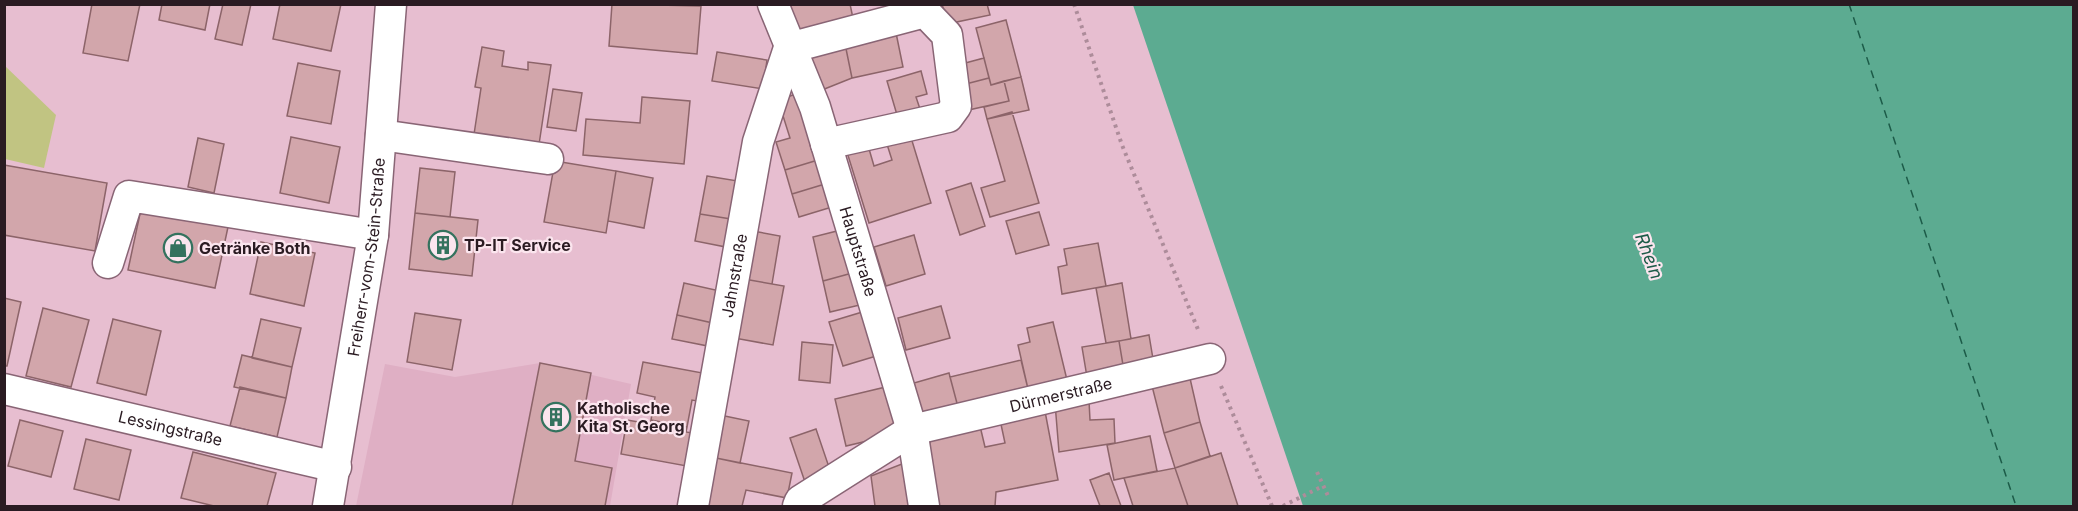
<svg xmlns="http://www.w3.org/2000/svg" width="2078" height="511" font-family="Inter,sans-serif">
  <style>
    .built { fill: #dfafc4 }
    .green { fill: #c1c482 }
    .water { fill: #5cab91 }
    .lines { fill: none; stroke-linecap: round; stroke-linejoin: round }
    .ferry { stroke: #1c5b48; stroke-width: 1.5; stroke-dasharray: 8 6; stroke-linecap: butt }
    .building { fill: #d2a6ab; stroke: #8c6469; stroke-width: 1.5 }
    .minor-casing { stroke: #896575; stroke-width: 33 }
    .path { stroke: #ad8c9a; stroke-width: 4; stroke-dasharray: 3 4.5; stroke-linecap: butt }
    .minor { stroke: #fff; stroke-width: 30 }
    .labels { text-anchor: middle; stroke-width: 4.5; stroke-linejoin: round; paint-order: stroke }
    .poi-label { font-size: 16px; font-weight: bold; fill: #2a1b22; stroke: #fbe5ee; text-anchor: start }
    .street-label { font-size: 16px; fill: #2a1b22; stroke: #fbe5ee }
    .water-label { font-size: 18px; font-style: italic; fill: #1c5b48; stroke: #fbe5ee }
  </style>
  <rect width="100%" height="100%" fill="#e7bed0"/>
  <path class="built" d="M540,363L631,384L610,506H356L385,364L455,377Z"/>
  <path class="green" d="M4,65L56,115L44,168L5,159Z"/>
  <path class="water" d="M1133,5H2073V506H1303Z"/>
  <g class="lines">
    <path class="ferry" d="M1849,4L2016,506"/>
  </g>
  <path class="building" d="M92,4H140L128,61L83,53Z
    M162,4H210L205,30L159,20Z
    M223,4H251L242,45L215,39Z
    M280,4H341L331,51L273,39Z
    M612,4L701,6L697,54L609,46Z
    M789,4H850L854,23L796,37Z
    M942,4H987L990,15L947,24Z
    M1006,20L1021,77L991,85L976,28Z
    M895,28L903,67L852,78L844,39Z
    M844,39L852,78L817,92L801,53Z
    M482,47L504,51L502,66L528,70V62L551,65L538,151L473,141L481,88L475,87Z
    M717,52L767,60L763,89L712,81Z
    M984,58L989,78L958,86L954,66Z
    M298,63L340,71L331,124L287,116Z
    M921,71L927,94L916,97L923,118L900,125L887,81Z
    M1021,77L1029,110L987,119L984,107L1009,101L1004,81Z
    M989,78L991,85L1004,81L1009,101L964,111L958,86Z
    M553,89L582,93L576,131L547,127Z
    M796,94L818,160L785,170L776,142L790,138L778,100Z
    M642,97L690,101L684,164L583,155L586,119L640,123Z
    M1012,112L1039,203L990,217L981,188L1005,181L987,119Z
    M909,131L931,203L869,223L846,149L867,142L874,166L892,160L885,138Z
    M291,137L340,147L329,203L280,193Z
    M198,138L224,144L214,193L188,187Z
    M818,160L825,184L792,194L785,170Z
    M555,161L616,171L606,233L544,222Z
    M4,165L107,183L95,251L4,235Z
    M420,168L455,172L450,217L415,213Z
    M616,171L653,178L644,228L608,221Z
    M707,176L738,181L731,219L700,214Z
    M971,183L985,226L960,235L946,191Z
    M825,184L832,207L799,217L792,194Z
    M141,209L228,227L215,288L128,270Z
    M1039,212L1049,245L1016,254L1006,221Z
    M415,213L478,220L472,276L409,269Z
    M700,214L731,219L726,247L695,241Z
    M845,229L856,272L823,281L813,237Z
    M753,231L780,236L772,284L744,279Z
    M914,235L925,274L886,286L874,247Z
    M261,242L315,253L304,306L250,294Z
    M1098,243L1106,286L1062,294L1058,267L1067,265L1064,249Z
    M856,272L864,304L830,312L823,281Z
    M744,279L784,286L773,345L734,338Z
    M684,283L720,291L713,323L677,315Z
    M1122,283L1131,339L1106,343L1096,288Z
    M4,298L21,302L7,366H4Z
    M941,306L950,338L906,350L898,318Z
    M43,308L89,320L71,387L26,376Z
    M869,310L883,354L843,366L829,322Z
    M415,313L461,320L452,370L407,362Z
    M677,315L713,323L708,346L672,339Z
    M113,319L161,331L146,395L97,383Z
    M261,319L301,328L292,367L252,358Z
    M1053,322L1067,380L1028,389L1018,345L1030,342L1027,328Z
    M1149,335L1154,365L1124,371L1119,341Z
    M1119,341L1124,371L1087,377L1082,347Z
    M802,342L833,345L830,383L799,380Z
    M242,355L292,367L286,398L234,387Z
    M1021,360L1028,389L958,407L950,377Z
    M643,362L708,374L703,402L692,400L687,427L651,420L655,397L637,393Z
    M540,363L591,373L575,461L612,468L605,506H512Z
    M949,373L958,407L922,416L914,383Z
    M1189,374L1200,422L1164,433L1151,382Z
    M890,386L901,433L846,446L835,399Z
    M240,387L286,398L277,437L230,426Z
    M1089,401L1090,420L1114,419L1115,443L1059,452L1055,403Z
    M1044,406L1058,480L996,492L995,506H934L925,456L930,442L937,435L980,426L985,447L1005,443L999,415Z
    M720,415L749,421L740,463L711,457Z
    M20,420L63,431L51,477L8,466Z
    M627,420L650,424L651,420L687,427L686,432L698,434L692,467L621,454Z
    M1200,422L1210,456L1175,468L1164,433Z
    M816,429L832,476L806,485L790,438Z
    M1150,436L1157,471L1114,480L1107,445Z
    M86,439L131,450L119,500L74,489Z
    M193,452L276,473L267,506H214L181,498Z
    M1221,453L1238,506H1188L1175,468Z
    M711,457L792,473L787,498L746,490L742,506H701Z
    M907,462L913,506H875L871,476Z
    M1175,468L1188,506H1133L1124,478Z
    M1109,473L1121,506H1100L1090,480Z"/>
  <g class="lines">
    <g class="minor-casing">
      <g id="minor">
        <path id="s1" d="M773,4L815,107L912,430L924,506"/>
        <path d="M381,135L548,159"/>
        <path d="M108,263L129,196L373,235"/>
        <path id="s2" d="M4,389L336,467"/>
        <path id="s3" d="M328,506L373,235L391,4"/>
        <path id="s4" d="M693,506L758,142L789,48L925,12L947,35L956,106L948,117L826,144"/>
        <path id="s5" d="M798,506L800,501L912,430L1210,359"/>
      </g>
    </g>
    <path class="path" d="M1074,4L1122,145L1199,332
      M1221,386L1272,506
      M1317,472L1329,498
      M1283,506L1323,486"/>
    <use href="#minor" class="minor"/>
  </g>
  <defs>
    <g id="building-ring" transform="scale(1.5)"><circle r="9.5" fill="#fbe5ee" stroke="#34725e" stroke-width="1.5"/><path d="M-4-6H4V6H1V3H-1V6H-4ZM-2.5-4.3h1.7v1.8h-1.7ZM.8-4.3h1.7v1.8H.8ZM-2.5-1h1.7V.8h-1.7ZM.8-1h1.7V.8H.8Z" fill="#34725e"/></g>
    <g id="shop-ring" transform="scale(1.5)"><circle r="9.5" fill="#fbe5ee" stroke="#34725e" stroke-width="1.5"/><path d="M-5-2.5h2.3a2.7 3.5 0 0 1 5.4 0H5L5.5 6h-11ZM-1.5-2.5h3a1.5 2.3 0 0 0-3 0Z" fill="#34725e"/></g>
  </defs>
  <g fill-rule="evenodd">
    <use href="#building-ring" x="443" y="245"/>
    <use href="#shop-ring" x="178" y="248"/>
    <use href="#building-ring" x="556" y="417"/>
  </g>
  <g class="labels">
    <g class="poi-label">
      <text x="464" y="251">TP-IT Service</text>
      <text x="199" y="254">Getränke Both</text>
      <text x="577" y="414">Katholische<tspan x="577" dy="18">Kita St. Georg</tspan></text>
    </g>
    <g class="street-label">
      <text dy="6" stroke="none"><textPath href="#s1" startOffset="262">Hauptstraße</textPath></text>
      <text dy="6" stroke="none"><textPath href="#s3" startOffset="252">Freiherr-vom-Stein-Straße</textPath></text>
      <text dy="6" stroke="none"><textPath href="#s4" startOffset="234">Jahnstraße</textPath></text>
      <text dy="6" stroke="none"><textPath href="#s5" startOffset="291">Dürmerstraße</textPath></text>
      <text dy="6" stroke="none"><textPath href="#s2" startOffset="171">Lessingstraße</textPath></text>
    </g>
    <g class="water-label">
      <text transform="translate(1649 256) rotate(69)" y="6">Rhein</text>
    </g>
  </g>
  <rect width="2078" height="511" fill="none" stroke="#2a1b22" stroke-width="12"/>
</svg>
